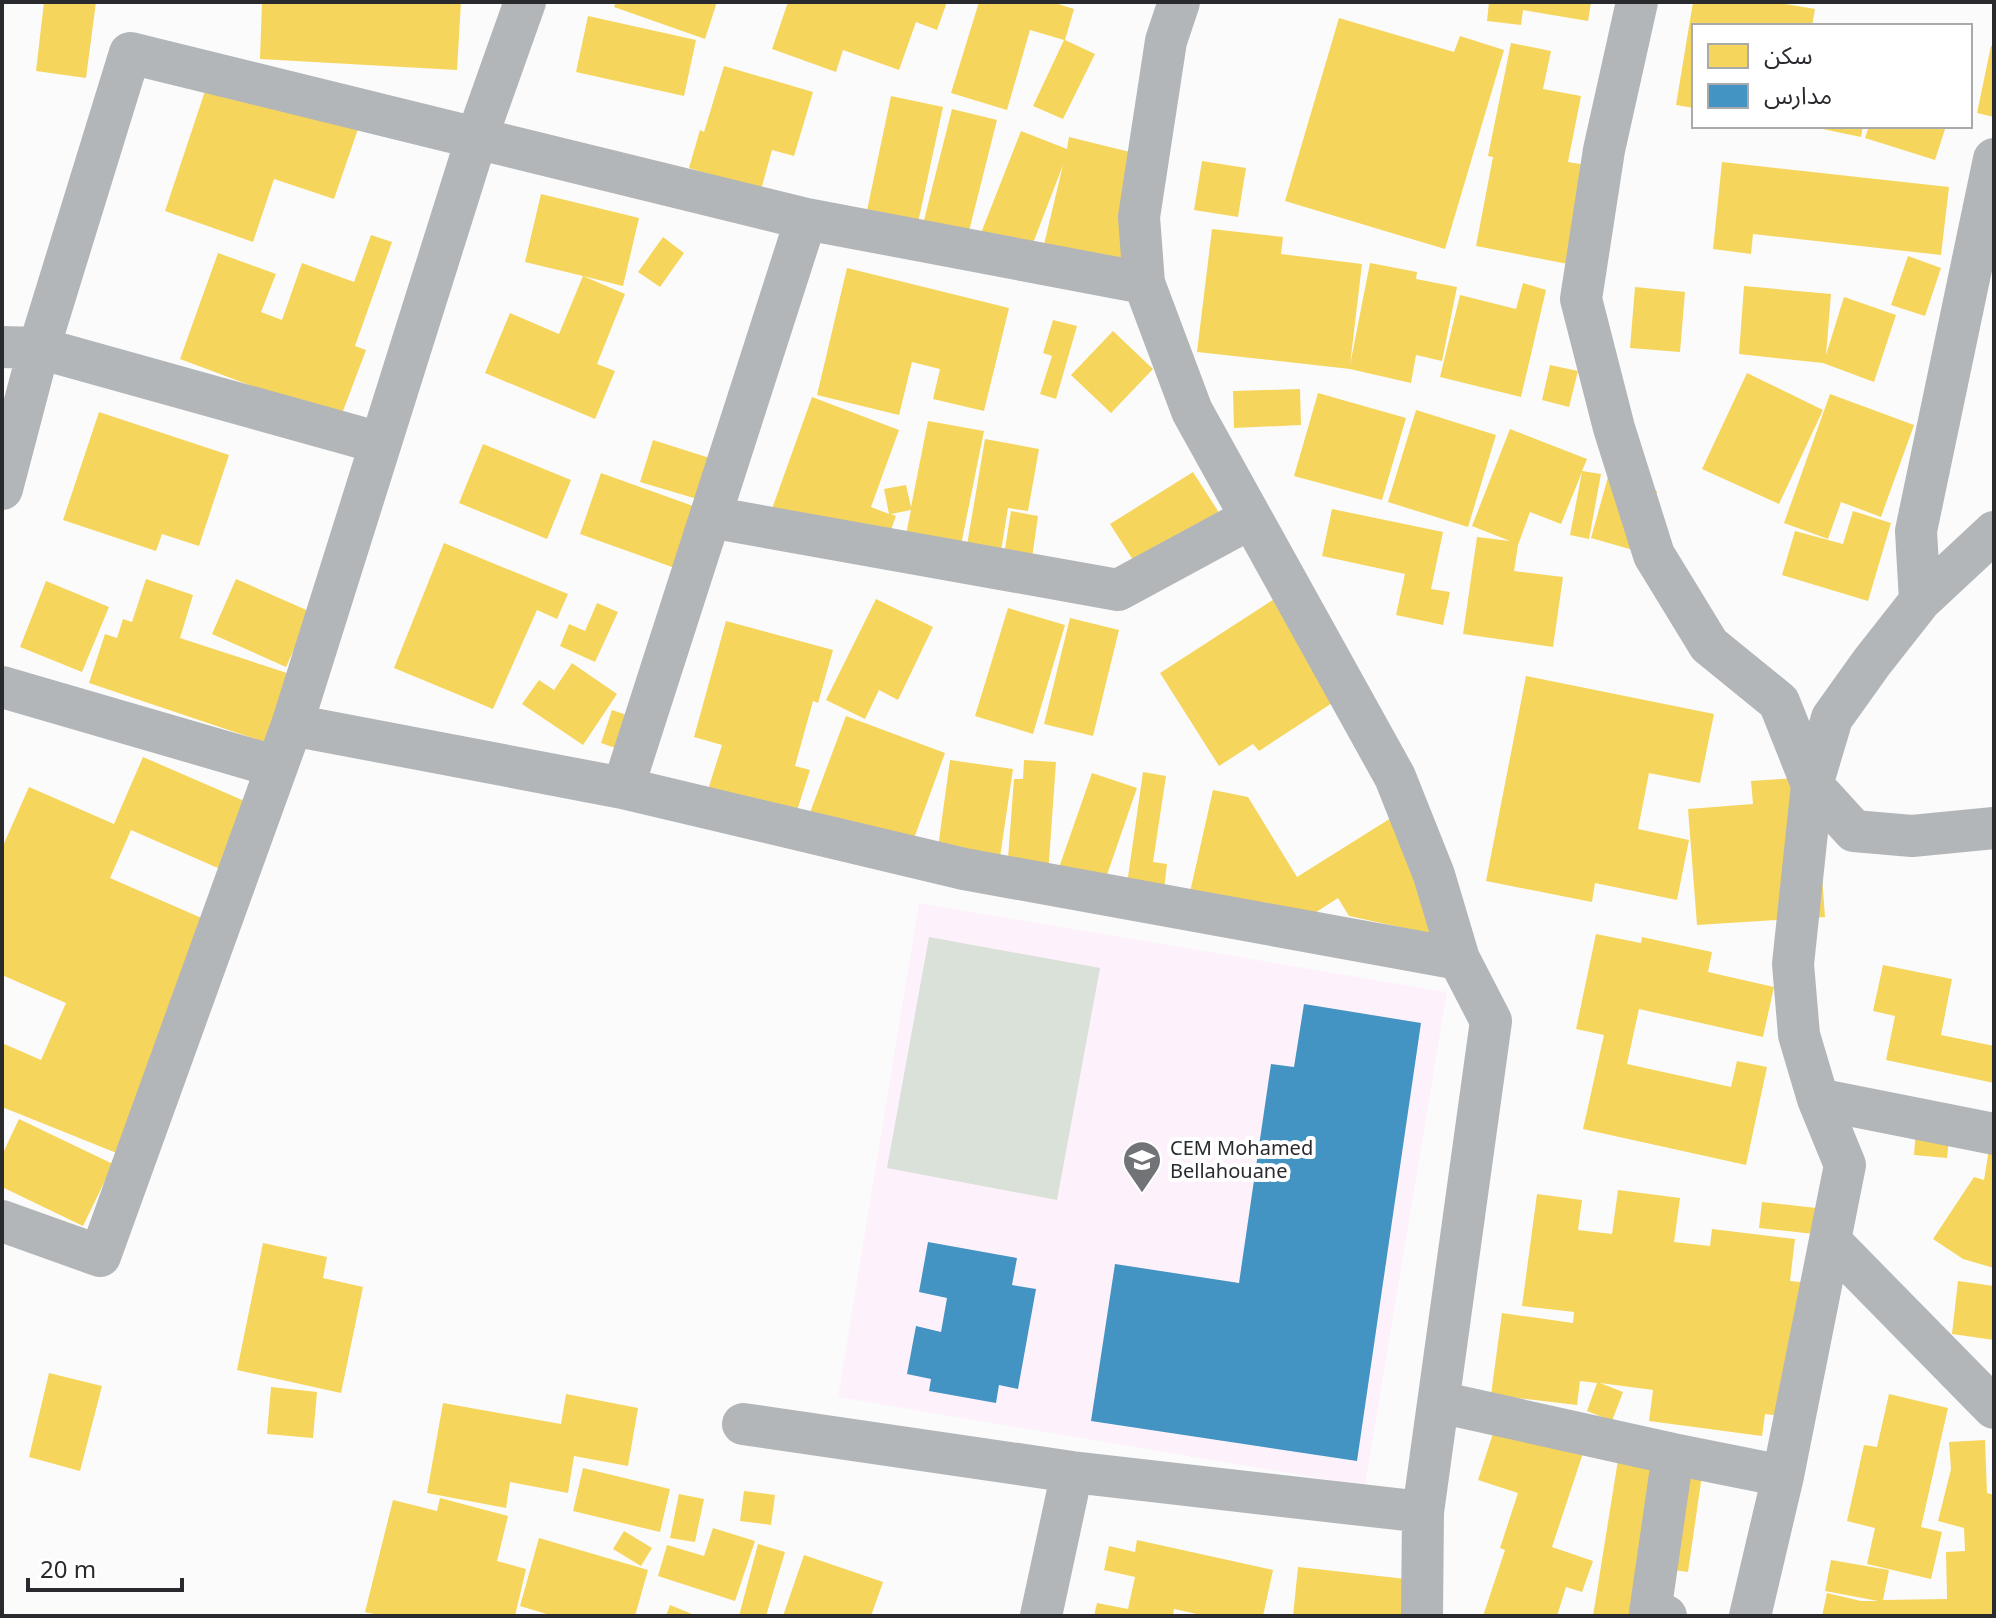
<svg xmlns="http://www.w3.org/2000/svg" width="1996" height="1618" font-family="'Noto Sans','Noto Sans Arabic',sans-serif">
  <style>
    .education { fill: #fdf2fb }
    .green { fill: #dae1d8 }
    .homes { fill: #f6d55c }
    .schools { fill: #4393c3 }
    .lines { fill: none; stroke-linecap: round; stroke-linejoin: round }
    .street { stroke: #b3b6b8; stroke-width: 42 }
    .labels { text-anchor: middle; stroke-width: 8; stroke-linejoin: round; paint-order: stroke }
    .poi-label { font-size: 20px; fill: #292a2e; stroke: #fff; text-anchor: start }
  </style>
  <rect width="100%" height="100%" fill="#fbfbfc"/>
  <path class="education" d="M919,903L1447,992L1365,1486L838,1397Z"/>
  <path class="green" d="M929,937L1100,968L1057,1200L887,1168Z"/>
  <path class="homes" d="M44,2H96L86,78L36,71Z
    M262,2H461L457,70L260,59Z
    M616,2H717L705,39L614,7Z
    M788,2H947L937,30L916,22L899,70L843,50L836,72L772,49Z
    M979,2H1052L1074,9L1065,40L1095,54L1063,119L1033,106L1064,40L1030,30L1007,110L951,93Z
    M1489,2H1591L1588,21L1523,10L1521,25L1487,21Z
    M1693,2H1774L1815,9L1812,26H1694V108L1676,105Z
    M588,16L696,40L684,96L576,72Z
    M1339,18L1454,52L1460,36L1504,50L1445,249L1285,201Z
    M1511,43L1551,51L1543,89L1581,96L1568,162L1593,166L1573,265L1476,246L1493,157L1488,156Z
    M1991,46H1994V117L1977,113Z
    M724,66L813,92L794,156L772,150L761,190L689,168L700,130L704,132Z
    M209,79L358,129L334,199L274,179L253,242L165,211Z
    M891,96L943,107L916,232L865,220Z
    M952,109L997,120L967,239L922,228Z
    M1808,126H1863L1861,137Z
    M1869,126H1946L1935,160L1865,138Z
    M1021,131L1067,149L1069,137L1134,153L1122,278L1041,257L1063,165L1030,251L981,233Z
    M1202,161L1246,168L1238,217L1194,210Z
    M1722,162L1949,187L1941,255L1753,234L1751,254L1713,249Z
    M541,194L639,218L623,286L583,276L625,294L597,364L615,371L595,419L485,373L510,313L559,334L583,276L525,262Z
    M1212,229L1283,237L1281,254L1362,264L1350,365L1370,263L1417,272L1416,279L1457,287L1442,361L1416,355L1411,383L1350,369L1197,352Z
    M371,235L392,242L355,346L366,350L340,419L180,359L218,253L276,274L261,312L282,320L302,263L354,282Z
    M663,237L684,253L660,287L638,272Z
    M1908,256L1941,268L1925,316L1891,305Z
    M847,268L1009,308L984,411L933,399L940,369L912,362L899,415L817,395Z
    M1523,283L1546,290L1521,397L1440,377L1460,295L1516,309Z
    M1744,286L1831,294L1826,355L1844,297L1896,315L1874,382L1823,363L1739,354Z
    M1635,287L1685,292L1680,352L1630,348Z
    M1053,320L1077,326L1056,399L1040,394L1052,356L1043,353Z
    M1113,331L1153,369L1111,413L1071,375Z
    M1550,365L1578,371L1569,407L1542,400Z
    M1747,373L1823,410L1779,504L1702,469Z
    M1300,389L1301,425L1234,428L1233,391Z
    M1318,393L1406,418L1382,500L1294,476Z
    M1830,394L1914,425L1881,517L1841,502L1828,539L1784,523Z
    M812,397L899,430L871,507L889,514L884,489L906,485L911,507L928,421L984,431L959,555L904,544L911,510L891,514L896,516L880,561L768,520Z
    M1416,410L1496,435L1468,527L1388,502Z
    M99,412L229,455L199,546L162,534L156,551L63,520Z
    M1510,429L1587,459L1582,471L1601,474L1589,539L1570,535L1582,472L1561,524L1530,512L1518,545L1514,571L1563,577L1553,647L1463,634L1477,537L1510,541L1472,526Z
    M985,439L1039,449L1028,511L1008,508L1000,557L966,551Z
    M653,440L716,460L704,501L640,482Z
    M483,444L571,480L547,539L459,503Z
    M1193,472L1234,536L1151,588L1110,524Z
    M601,473L721,516L700,577L580,534Z
    M1608,477L1657,491L1640,552L1591,538Z
    M1332,509L1443,532L1431,589L1450,592L1443,625L1396,615L1405,574L1322,556Z
    M1011,511L1038,516L1031,565L1003,561Z
    M1853,511L1891,523L1868,601L1782,575L1795,531L1843,544Z
    M444,543L568,594L557,619L537,610L493,709L394,668Z
    M146,579L193,595L180,638L290,674L267,743L89,683L105,634L117,638L123,619L132,622Z
    M236,579L311,612L286,667L212,634Z
    M46,581L109,607L82,672L20,647Z
    M1285,592L1349,692L1259,751L1253,744L1219,766L1160,673Z
    M876,599L933,627L898,700L879,690L865,719L826,700Z
    M597,603L618,612L595,662L560,646L569,624L585,631Z
    M1008,608L1065,625L1033,734L975,716Z
    M1070,618L1119,630L1093,736L1044,724Z
    M726,621L833,650L818,703L813,701L795,766L810,770L795,817L708,790L722,745L694,737Z
    M572,663L617,694L583,745L522,704L539,680L554,690Z
    M1526,676L1714,714L1700,783L1649,773L1638,829L1689,840L1677,900L1595,883L1592,902L1486,881Z
    M612,710L650,723L638,756L601,743Z
    M846,716L945,753L908,855L808,818Z
    M143,757L256,806L227,872L131,830L110,878L229,930L129,1158L2,1107V1043L41,1060L66,1003L2,975V848L29,787L114,824Z
    M950,760L1013,769L999,864L937,855Z
    M1024,760L1056,762L1047,889L1006,885L1014,779H1023Z
    M1143,772L1166,776L1153,862L1167,864L1164,890L1127,884Z
    M1092,773L1137,788L1100,895L1055,879Z
    M1796,778L1818,822L1825,917L1697,925L1688,809L1753,804L1751,781Z
    M1213,790L1248,797L1297,877L1399,813L1460,912L1427,933L1349,916L1338,898L1296,925L1188,901Z
    M1596,934L1641,943L1642,937L1712,952L1708,972L1774,987L1763,1037L1639,1009L1627,1064L1731,1087L1737,1061L1767,1067L1746,1165L1583,1129L1604,1035L1576,1029Z
    M1883,965L1952,979L1941,1035L1994,1046V1083L1886,1060L1895,1016L1873,1011Z
    M19,1119L113,1164L83,1226L2,1187V1155Z
    M1916,1127L1950,1130L1947,1158L1914,1155Z
    M1990,1143L1994,1144V1268L1963,1259L1933,1239L1974,1177L1984,1180Z
    M1618,1190L1680,1198L1674,1242L1710,1246L1712,1229L1795,1239L1790,1281L1819,1284L1804,1419L1765,1414L1762,1436L1649,1421L1653,1390L1600,1383L1623,1392L1612,1421L1587,1411L1597,1383L1580,1381L1577,1405L1491,1395L1502,1313L1573,1323L1574,1312L1522,1306L1537,1194L1582,1200L1578,1230L1612,1234Z
    M1762,1202L1835,1210L1832,1236L1759,1228Z
    M263,1243L327,1257L323,1278L363,1287L341,1393L237,1370Z
    M1958,1281L1994,1286V1340L1952,1334Z
    M49,1373L102,1386L80,1471L29,1457Z
    M271,1387L317,1392L313,1438L267,1434Z
    M566,1394L638,1408L628,1466L574,1456L568,1493L510,1482L506,1508L427,1493L443,1403L561,1424Z
    M1889,1394L1948,1408L1921,1527L1942,1532L1931,1579L1867,1564L1875,1528L1847,1521L1864,1445L1877,1447Z
    M1497,1421L1584,1450L1552,1547L1593,1561L1582,1592L1566,1587L1557,1616H1483L1505,1550L1500,1548L1518,1493L1478,1480Z
    M1622,1435L1706,1447L1688,1572L1666,1569L1659,1616H1593Z
    M1985,1440L1987,1493L1994,1495V1616H1822L1827,1593L1861,1601H1878L1825,1591L1831,1560L1889,1570L1883,1600L1947,1599L1946,1552L1965,1551L1964,1528L1938,1521L1951,1469L1949,1442Z
    M583,1468L670,1489L660,1532L573,1511Z
    M744,1491L775,1495L771,1525L740,1521Z
    M679,1494L704,1499L695,1542L670,1538Z
    M440,1498L508,1516L497,1561L526,1569L515,1616H382L365,1612L393,1500L437,1511Z
    M713,1528L755,1541L735,1601L658,1576L667,1545L704,1556Z
    M624,1531L652,1548L641,1566L613,1549Z
    M539,1538L648,1570L635,1616H553L520,1606Z
    M1137,1540L1273,1570L1263,1616H1206L1174,1609L1173,1616H1094L1097,1603L1128,1609L1135,1577L1104,1570L1109,1546L1135,1552Z
    M758,1544L785,1552L766,1616H739Z
    M804,1555L883,1582L871,1616H783Z
    M1298,1567L1424,1581L1420,1616H1293Z
    M670,1605L697,1616H666Z"/>
  <path class="schools" d="M1304,1004L1421,1023L1357,1461L1091,1421L1115,1264L1239,1283L1271,1064L1294,1067Z
    M928,1242L1017,1258L1012,1285L1036,1289L1018,1389L999,1385L996,1403L929,1391L931,1379L907,1374L916,1326L941,1332L947,1298L919,1292Z"/>
  <g class="lines">
    <path class="street" d="M1179,2L1166,41L1139,217L1144,283L1192,411L1395,777L1434,875L1459,959L1491,1021L1423,1512L1422,1616
      M1637,2L1604,150L1581,299L1614,428L1654,555L1709,645L1779,702L1812,785L1854,831L1912,836L1994,828
      M2,347L39,348L380,443
      M2,489L39,348L130,53L806,219L1144,283
      M710,517L1118,590L1251,518
      M1920,601L1916,531L1994,159
      M2,687L274,766
      M292,725L623,788L964,869L1459,959
      M623,788L806,219
      M1818,1099L1994,1134
      M2,1221L100,1256L292,725L477,137L525,2
      M1830,1241L1994,1408
      M1439,1402L1673,1454
      M743,1424L1072,1472L1423,1512
      M1041,1616L1072,1472
      M1666,1616L1650,1613L1673,1454L1783,1476
      M1750,1616L1783,1476L1845,1165L1818,1099L1799,1035L1793,964L1812,785L1832,718L1872,662L1920,601L1994,532"/>
  </g>
  <defs>
    <g id="school-pin" transform="scale(2)"><path d="M0 17L-7.5 6A9.5 9.5 0 1 1 7.5 6Z" fill="#727376" stroke="#fff"/><path d="M0-5L7-2L0 1L-7-2ZM-4 1L0 2.5L4 1V4Q0 6-4 4Z" fill="#fff"/></g>
  </defs>
  <g fill-rule="evenodd">
    <use href="#school-pin" x="1142" y="1160"/>
  </g>
  <g class="labels">
    <g class="poi-label">
      <text x="1170" y="1155">CEM Mohamed<tspan x="1170" dy="23">Bellahouane</tspan></text>
    </g>
  </g>
  <rect width="1996" height="1618" fill="none" stroke="#292a2e" stroke-width="8"/>
  <rect x="1692" y="24" width="280" height="104" fill="#ffffff" stroke="#a9aaab" stroke-width="2"/>
  <rect x="1708" y="44" width="40" height="24" fill="#f6d55c" stroke="#a9aaab" stroke-width="2"/>
  <text x="1764" y="64" font-size="24" fill="#292a2e">سكن</text>
  <rect x="1708" y="84" width="40" height="24" fill="#4393c3" stroke="#a9aaab" stroke-width="2"/>
  <text x="1764" y="104" font-size="24" fill="#292a2e">مدارس</text>
  <path d="M28 1578v12h154v-12" fill="none" stroke="#292a2e" stroke-width="4"/>
  <text x="40" y="1578" font-size="24" fill="#292a2e" stroke="#ffffff" stroke-width="6" paint-order="stroke">20 m</text>
</svg>
